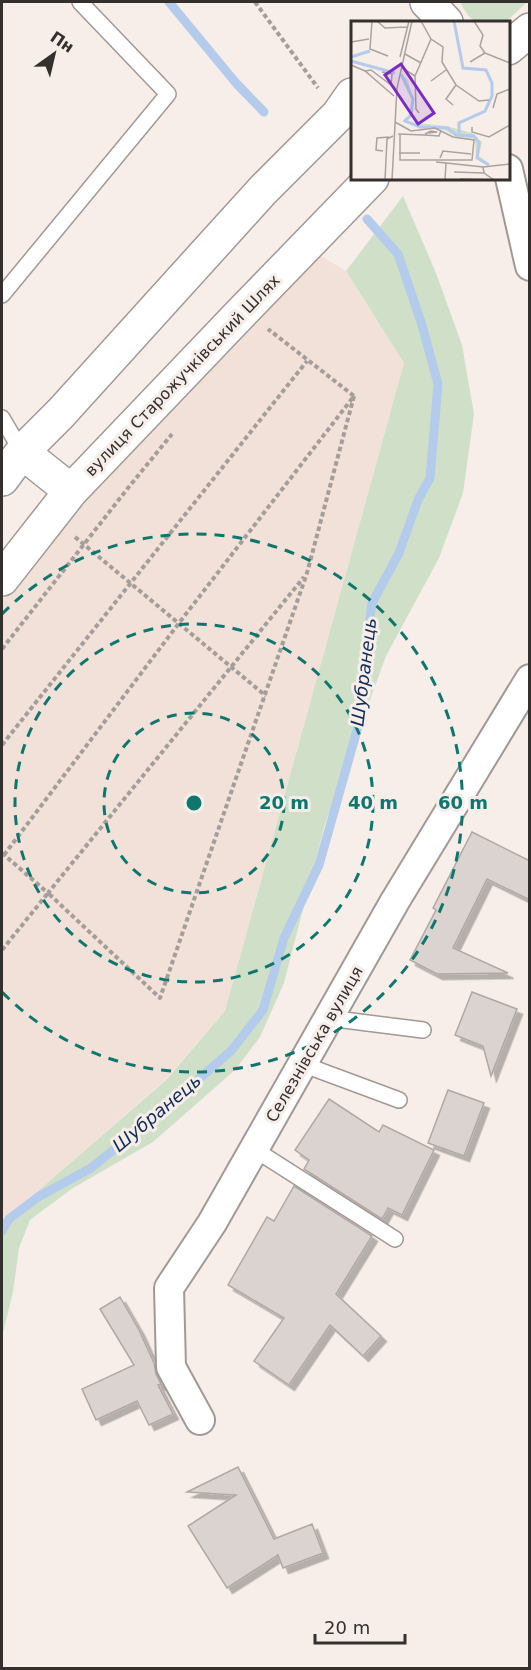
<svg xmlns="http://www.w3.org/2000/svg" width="531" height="1670" font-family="'DejaVu Sans',sans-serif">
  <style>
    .built { fill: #f1e1d9 }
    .green { fill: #d0e0c8 }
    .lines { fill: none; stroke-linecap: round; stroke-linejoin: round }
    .stream { stroke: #b4cbec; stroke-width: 9 }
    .building { fill: #dbd3cf; stroke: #b0a8a4; stroke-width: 1.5; filter: url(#shadow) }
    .service-casing { stroke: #a19995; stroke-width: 18 }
    .minor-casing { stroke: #a19995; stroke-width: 32 }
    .primary-casing { stroke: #a19995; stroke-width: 36 }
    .path { stroke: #a49d9a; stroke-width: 4; stroke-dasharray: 4.5 3; stroke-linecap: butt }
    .service { stroke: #fff; stroke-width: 15 }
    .minor { stroke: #fff; stroke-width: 28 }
    .primary { stroke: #fff; stroke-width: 33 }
    .ring { fill: none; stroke: #0f766e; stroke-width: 3; stroke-dasharray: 10 8 }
    .labels { text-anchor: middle; stroke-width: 6; stroke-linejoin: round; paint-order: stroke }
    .street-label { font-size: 16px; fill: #33302e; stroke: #f7eeea }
    .water-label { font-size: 18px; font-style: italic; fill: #102d57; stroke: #f7eeea }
    .inset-river { fill: none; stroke: #b4cbec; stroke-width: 3 }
    .inset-road { fill: none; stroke: #a9a29f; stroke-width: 1.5 }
    .view { fill: #7b2cbf; fill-opacity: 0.15; stroke: #7b2cbf; stroke-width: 3 }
    .inset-edge { fill: none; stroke: #33302e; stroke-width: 3 }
    .centre { fill: #0f766e; stroke: #f7eeea; stroke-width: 3 }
    .ring-label { font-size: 18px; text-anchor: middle; font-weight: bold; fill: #0f766e; stroke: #f7eeea; stroke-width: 6; stroke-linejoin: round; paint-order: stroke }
  </style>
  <defs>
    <filter id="shadow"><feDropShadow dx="5.5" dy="5.5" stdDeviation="0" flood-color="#0004"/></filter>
  </defs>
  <rect width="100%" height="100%" fill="#f7eeea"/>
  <path class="built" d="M293,239L346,271L404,363L225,1011L166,1079L2,1222V566Z"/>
  <path class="green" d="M460,2H527L506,22C478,22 474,29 460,2Z
    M403,196L436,273L462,345L474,414L463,493L439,558L386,656L325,824L284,983L260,1037L235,1070L153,1142L73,1188L30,1220L19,1248L13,1292L2,1337V1222L166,1080L225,1011L404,363L346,271Z"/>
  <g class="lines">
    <path class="stream" d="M169,2L236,83L264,112
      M2,1231L9,1219L38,1197L91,1168L162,1111L231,1051L263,1010L284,938L319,865L361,716L364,666L372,603L399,553L418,500L430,478L438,384L422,325L398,254L367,219"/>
  </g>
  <path class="building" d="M472,832L530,861V900L487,879L453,948L508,973L437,974L410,960L436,910L433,908Z
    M472,992L517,1009L491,1076L483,1046L455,1035Z
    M448,1090L484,1103L464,1156L428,1143Z
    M329,1099L379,1132L383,1125L434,1150L402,1215L388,1208L382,1219L304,1169L309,1160L295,1150Z
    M294,1186L372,1236L336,1294L381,1336L363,1356L330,1325L289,1385L254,1361L284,1318L228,1285L267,1217L274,1221Z
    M120,1297L139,1330L154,1363L156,1374L161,1384L158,1385L173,1414L149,1425L137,1401L96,1420L82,1389L134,1365L100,1309Z
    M238,1467L274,1539L312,1524L323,1553L283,1568L278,1555L227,1588L188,1526L236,1495L187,1492Z"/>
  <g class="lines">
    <g class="service-casing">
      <path id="service" d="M2,295L168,94L80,2
        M2,418L22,452
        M328,1018L423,1030
        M302,1064L399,1100
        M254,1149L395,1239"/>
    </g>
    <g class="minor-casing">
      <path id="minor" d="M508,169L530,266
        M200,1420L171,1367L169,1288L212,1223L395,901L530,679"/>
    </g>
    <g class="primary-casing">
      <path id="primary" d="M427,2L446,22
        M508,48L530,30
        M22,452L71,491
        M2,479L22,452L61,413L263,190L338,115L352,95
        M2,579L71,491L243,311L372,178"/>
    </g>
    <path class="path" d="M255,2L318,88
      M75,537L266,696
      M2,649L128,488L172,434
      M2,745L307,361
      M2,853L48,893L304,577
      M4,855L179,623L354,396L268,329
      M2,950L48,893L160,998L307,573L354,396"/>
    <use href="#service" class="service"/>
    <use href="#minor" class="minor"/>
    <use href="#primary" class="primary"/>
  </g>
  <g class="ring">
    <circle cx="194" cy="803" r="90"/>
    <circle cx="194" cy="803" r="179"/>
    <path d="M2 614A269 269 0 1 1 2 992"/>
  </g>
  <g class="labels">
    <g class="street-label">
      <text transform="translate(182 375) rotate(-46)" y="6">вулиця Старожучківський Шлях</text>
      <text transform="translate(314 1044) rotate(-60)" y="6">Селезнівська вулиця</text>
    </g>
    <g class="water-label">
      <text transform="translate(364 672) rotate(-83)" y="6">Шубранець</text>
      <text transform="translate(157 1113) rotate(-40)" y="6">Шубранець</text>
    </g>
  </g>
  <g transform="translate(351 21)">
    <rect width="159" height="159" fill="#f7eeea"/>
    <path d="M50,52L57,59L62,79L57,101L95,105L121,112L131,121L128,135L139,143L125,137L124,118L104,115L86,105L69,106L55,102L53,98L57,96L61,79Z" fill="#d0e0c8"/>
    <path class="inset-river" d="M103,0L112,47L135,49L141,62V75L134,90L108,102V112M0,36L19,30M0,40L44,52M50,53L62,78L60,94L54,100L69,106L97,107L105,114L123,115L128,122L126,137L138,144"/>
    <path class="inset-road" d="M21,0L19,28L37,35M26,0L34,7L56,6M70,0L80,18L92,26L91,41L105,64L128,80L138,79M0,21L18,18M134,32L159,42M54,33L70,42M49,36L58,0M119,41L134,32L129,25L132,14L123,0M0,44L14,50L43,75M50,46L64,55L65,88L68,92M14,50L20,49L44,67M31,51L41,53L40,65M64,55L80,18M80,60L95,49M102,84L95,78L105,64M142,87L146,73L159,68M44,101L60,110L84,107L102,116L123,119L121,139H49V113M121,106V111L138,116L159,104M47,113L73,114M74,113L80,110L86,111L77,112M73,114L88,115L90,109M32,130L25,129L26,117L38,116M48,132H69M89,137L92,130L120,133M85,141L95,142L94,159M95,142L132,146L133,152L143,159M132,146L159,143M103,151L133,152M109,158L143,159M34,159L36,118L42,115M41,159L46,67L61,0"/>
    <path class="view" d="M50,43L83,92L67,103L34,54Z"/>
    <rect width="159" height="159" class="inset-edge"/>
  </g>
  <circle cx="194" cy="803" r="9" class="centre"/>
  <g class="ring-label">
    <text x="284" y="809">20 m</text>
    <text x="373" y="809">40 m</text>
    <text x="463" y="809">60 m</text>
  </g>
  <rect width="531" height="1670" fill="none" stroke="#33302e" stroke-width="6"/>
  <g transform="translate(54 54) rotate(34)" stroke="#f7eeea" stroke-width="4.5" paint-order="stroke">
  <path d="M0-4.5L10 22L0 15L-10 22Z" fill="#33302e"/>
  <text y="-9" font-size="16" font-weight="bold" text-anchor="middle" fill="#33302e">Пн</text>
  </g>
  <path d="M315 1634v9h90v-9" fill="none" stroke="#33302e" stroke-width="3"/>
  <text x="324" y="1634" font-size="18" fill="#33302e" stroke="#f7eeea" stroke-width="4.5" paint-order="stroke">20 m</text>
</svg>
